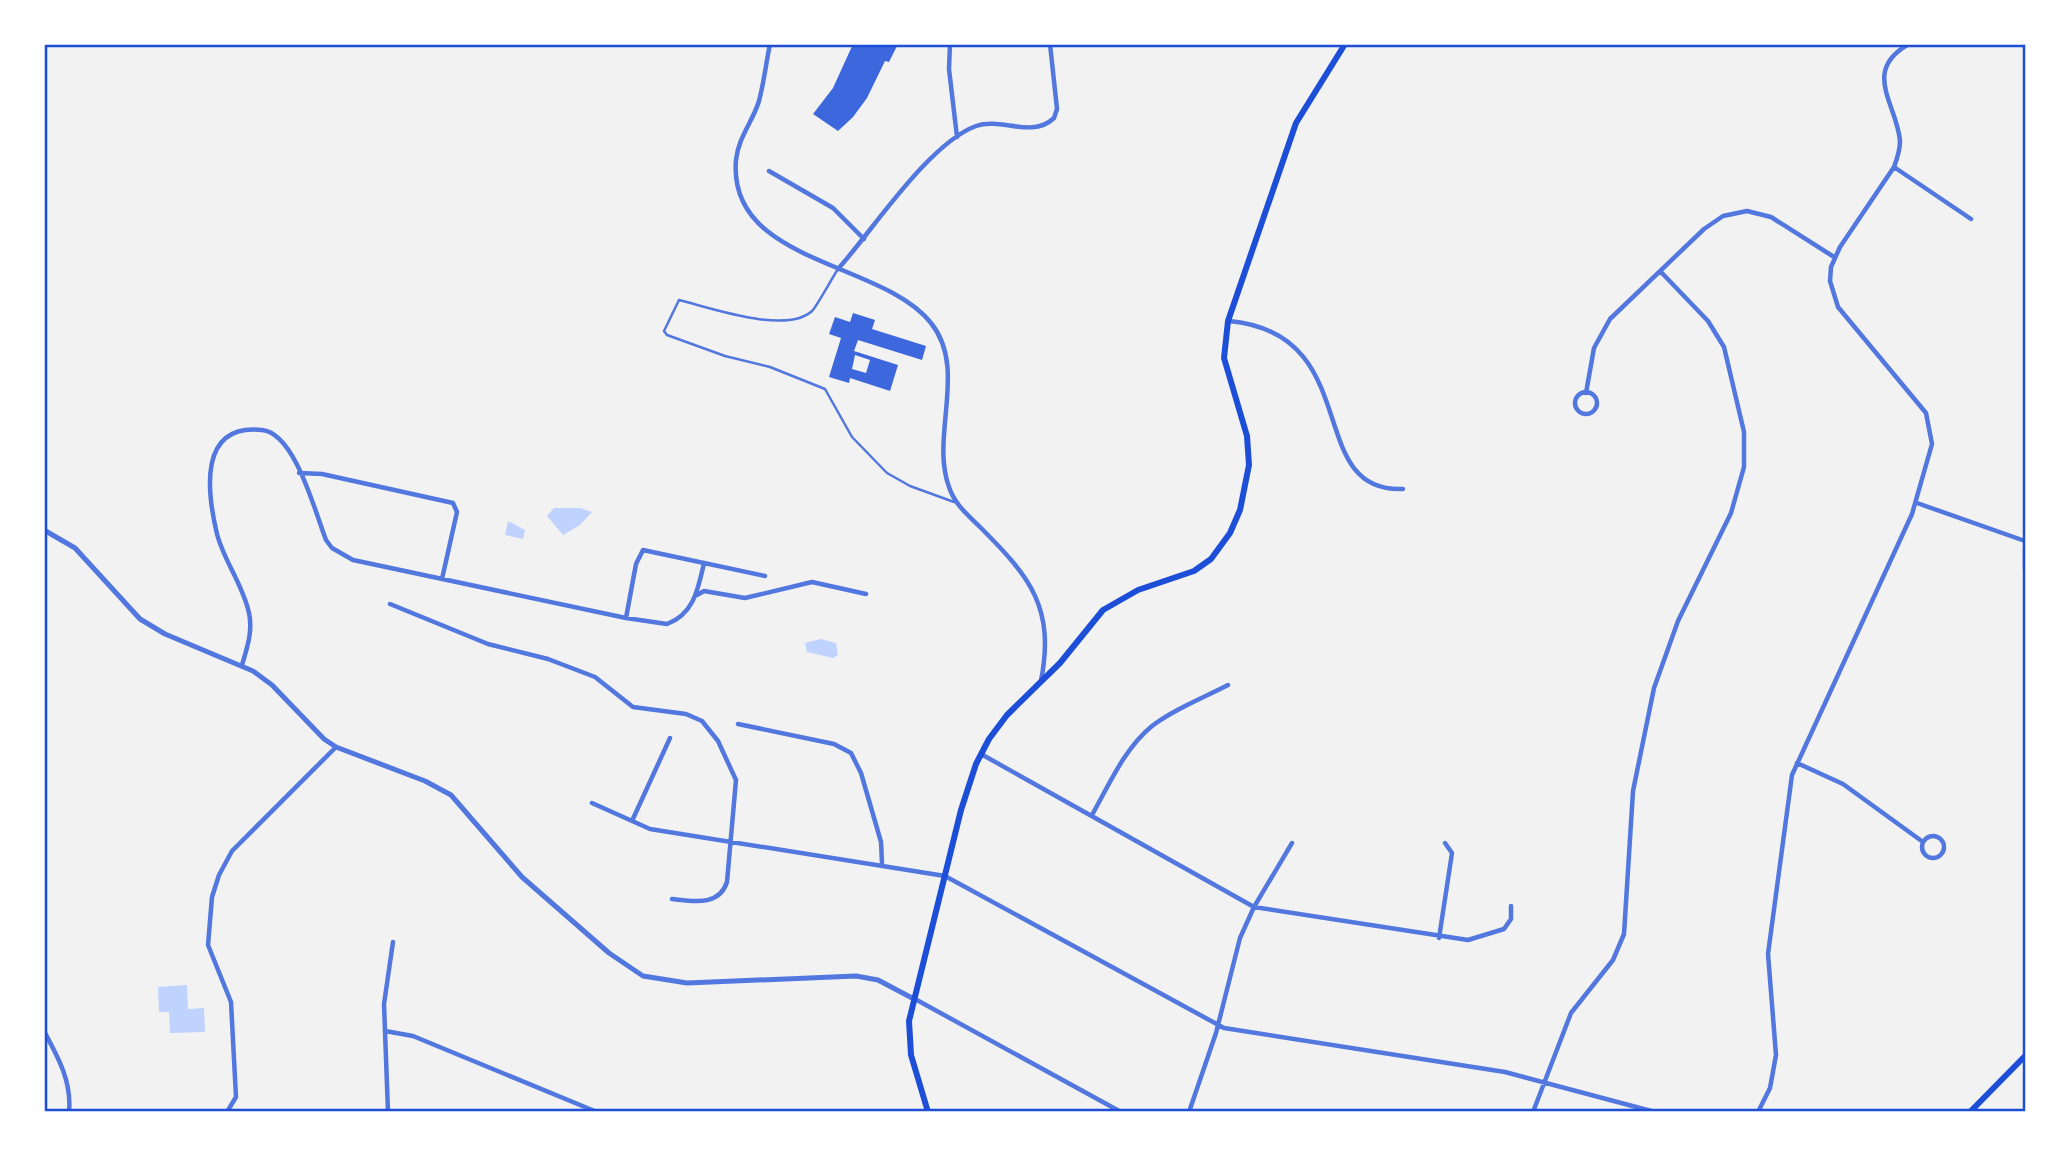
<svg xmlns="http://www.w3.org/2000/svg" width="2069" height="1156" font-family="'DM Sans',sans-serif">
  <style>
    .water { fill: #bfd3fe }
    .building { fill: #3d67dc; fill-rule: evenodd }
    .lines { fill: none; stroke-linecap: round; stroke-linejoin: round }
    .service { stroke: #5277de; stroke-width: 2.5 }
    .minor { stroke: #5277de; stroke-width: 4.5 }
    .tertiary { stroke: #5277de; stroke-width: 5 }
    .secondary { stroke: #1d4ed8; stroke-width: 6 }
    .neatline { fill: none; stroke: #1d4ed8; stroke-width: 2.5 }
  </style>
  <rect width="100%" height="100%" fill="#f2f2f2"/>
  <path class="water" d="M554,508H580L592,512L580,525L563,535L547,516Z
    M508,521L525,530L523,539L505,535Z
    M821,639L836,643L838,655L833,658L807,652L805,643Z
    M187,985L188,1009L204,1008L205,1032L170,1033L169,1012H159L158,987Z"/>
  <path class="building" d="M853,44H898L889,62L885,61L867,98L853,117L838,131L813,114L833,88Z
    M853,313L875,320L872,329L926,346L922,360L858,340L854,351L898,365L890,391L850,378L849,383L829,377L841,338L829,334L835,317L850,322ZM855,355L870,360L866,373L852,369Z"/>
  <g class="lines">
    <path class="service" d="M838,269C832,278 817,306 812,311C786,335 708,307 679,300L664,331L667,335L725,356L770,367L825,389L852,437L887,473L910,486L954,502"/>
    <path class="minor" d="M770,44C766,63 764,82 759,101C753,121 738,138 736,160C727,264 883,261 931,323C968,369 930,436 949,487C955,505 968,515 981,528C1031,578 1055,608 1041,681
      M950,44L949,69L957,137
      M1894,167L1971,219
      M769,171L833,208L864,239
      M838,269C873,230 928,144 976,126C1001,117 1032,139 1054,118L1057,109L1050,44
      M1229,321C1367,334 1302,493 1403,489
      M1575 403a11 11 0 1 1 22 0a11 11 0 1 1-22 0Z
      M1586,393L1594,348L1610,319L1704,229L1723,216L1747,211L1771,217L1834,257
      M299,473L322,474L453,503L457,512L442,579
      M1917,503L2025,541
      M2025,547V569
      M697,595L704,591L745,598L812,582L866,594
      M390,604L488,644L548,659L595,677L633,707L686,714L702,721L718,741L736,780L727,882C719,907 692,901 672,899
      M626,618L636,564L643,550L765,576
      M242,665C247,648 253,631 249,613C243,585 224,561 217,534C207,492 198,423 262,430C295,433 315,512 326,540L332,548L353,560L626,618L667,624C694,614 698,589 704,563
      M738,724L834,744L851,753L861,773L881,842L882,863
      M981,754L1254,907L1468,940L1504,929L1511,919V906
      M1797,763L1843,784L1923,842
      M592,803L650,829L945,876L1224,1028L1505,1072L1655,1112
      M1092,815C1109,785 1124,749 1152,726C1174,709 1203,698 1228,685
      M632,821L670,738
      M44,822V872
      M1922 847a11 11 0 1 1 22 0a11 11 0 1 1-22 0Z
      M1439,938L1452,853L1445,843
      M915,999L1121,1112
      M44,1031C58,1057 72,1082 69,1112
      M385,1031L413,1036L597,1112
      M227,1112L236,1097L231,1002L208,945L212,897L219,875L232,851L336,747
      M388,1112L384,1004L393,942
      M1189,1112L1216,1033L1240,938L1254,907L1292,843
      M1533,1112L1571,1013L1613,960L1624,934L1633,791L1654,688L1678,621L1731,513L1744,467V432L1724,347L1708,321L1660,271
      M1758,1112L1770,1088L1776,1055L1768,954L1792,775L1912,514L1932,444L1926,413L1838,307L1830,281L1831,267L1840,247L1894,167C1897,159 1900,150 1900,141C1897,104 1861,71 1909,44"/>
    <path class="tertiary" d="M44,530L75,548L140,619L165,634L253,671L272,685L324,739L336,747L425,781L451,795L522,877L609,953L643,976L687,983L856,976L878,980L914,999"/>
    <path class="secondary" d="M928,1112L911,1055L909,1021L961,810L976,764L989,739L1007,715L1060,663L1103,610L1138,590L1194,571L1211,559L1230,533L1240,510L1249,465L1247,436L1224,358L1228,321L1296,123L1345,44
      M1970,1112L2025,1056"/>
  </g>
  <rect width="2069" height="1156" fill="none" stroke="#ffffff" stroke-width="91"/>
  <rect x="46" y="46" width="1978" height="1064" class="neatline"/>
</svg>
